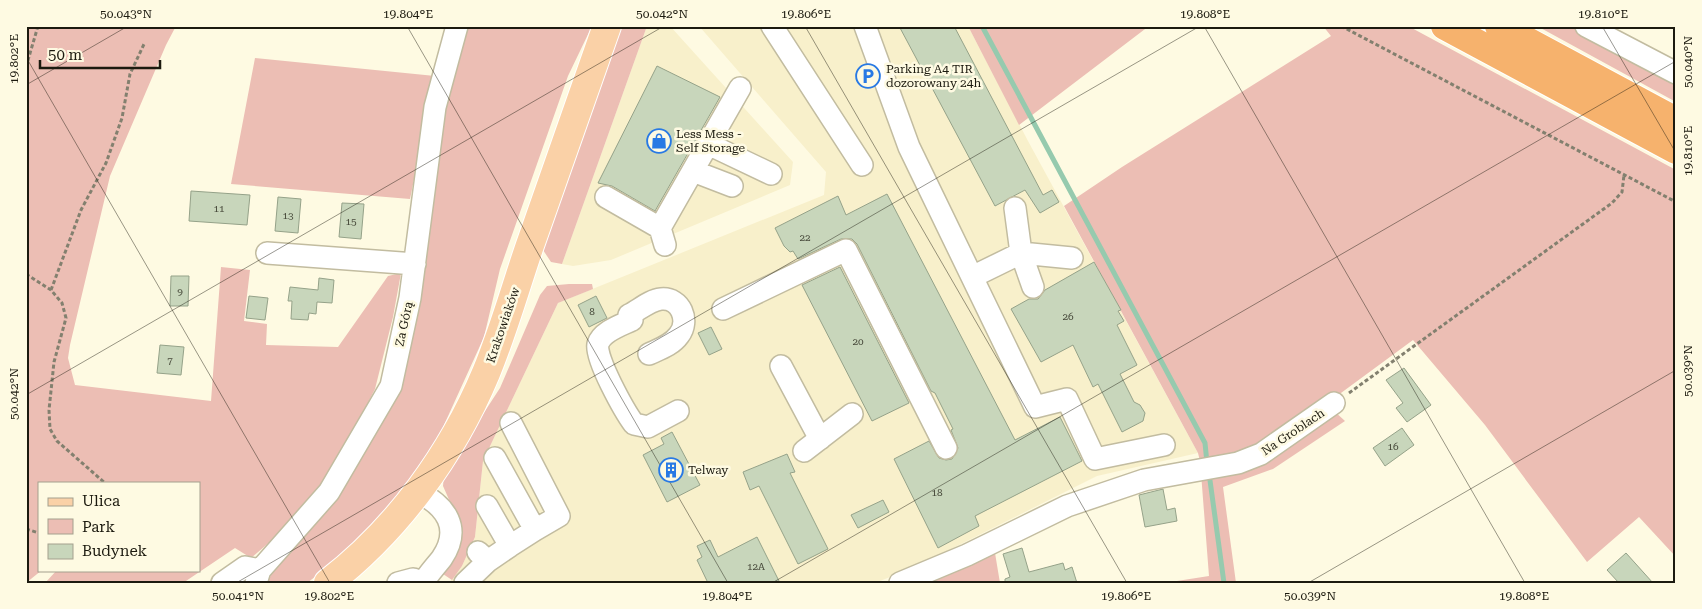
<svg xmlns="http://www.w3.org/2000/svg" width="1702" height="609" font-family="'Roboto Serif',serif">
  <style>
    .built { fill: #f8f0cb }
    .green { fill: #ecbeb4 }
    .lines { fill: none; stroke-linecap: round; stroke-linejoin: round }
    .stream { stroke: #96caae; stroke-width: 5 }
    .building { fill: #c8d6bb; stroke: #95a289 }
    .minor-casing { stroke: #c2bca0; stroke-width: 24 }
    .major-casing { stroke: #fff; stroke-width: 30 }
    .highway-casing { stroke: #fff; stroke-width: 30 }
    .path { stroke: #83806f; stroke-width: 3; stroke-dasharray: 4 2.5; stroke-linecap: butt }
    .minor { stroke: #fff; stroke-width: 21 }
    .major { stroke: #fad1a7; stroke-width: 28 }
    .highway { stroke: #f6b26d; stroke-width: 28 }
    .ticks { fill: none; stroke: #1c1a0f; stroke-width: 1; stroke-opacity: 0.45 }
    .labels { text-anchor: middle; stroke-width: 5; stroke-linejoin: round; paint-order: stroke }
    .number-label { font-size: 10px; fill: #47493a }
    .poi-label { font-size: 12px; fill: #1c1a0f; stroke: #fefae2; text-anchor: start }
    .street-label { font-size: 12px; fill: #1c1a0f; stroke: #fefae2 }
    .neatline { fill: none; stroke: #1c1a0f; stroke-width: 2 }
    .ticks-label { font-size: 12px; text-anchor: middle; fill: #1c1a0f }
  </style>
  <rect width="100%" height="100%" fill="#fefae2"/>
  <path class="built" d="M647,26H670L793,162L790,185L611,260L573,266L562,264Z
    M699,26H968L1028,141L1198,453L1097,476L915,567L875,583H449L462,566L475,537L483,461L558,303L824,195L826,172Z"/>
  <path class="green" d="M26,26H176L166,45L110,176L70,345L68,358L75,385L211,401L221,267L250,270L244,321L267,324L266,345L338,347L388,276L401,273L393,317L375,389L349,440L327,478L278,535L251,558L235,548L183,583H45L57,570H199V483H39V570H42L26,583Z
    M463,26H592L568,76L500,269L484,337L439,436L396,499L347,552L307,583H260L398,380L445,98Z
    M621,26H647L562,264L551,262L543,250Z
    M968,26H1149L1019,125Z
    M1323,26H1408L1676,170V557L1639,517L1587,562L1485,425L1413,340L1273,443L1201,465L1198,453L1064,206L1122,167L1331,36Z
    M1537,26H1580L1676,78V102Z
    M255,58L435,76L410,199L231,184Z
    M569,284H592L593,289L558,303L483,461L475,537L462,566L452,580L440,572L458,520L443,486L444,474L500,388L540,295L547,286Z
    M1333,410L1345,421L1273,469L1223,487L1236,583H1164L1209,576L1201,473Z
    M994,547L1000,583H911Z"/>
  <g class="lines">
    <path class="stream" d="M982,26L1205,443L1207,463
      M1209,473L1224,583"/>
  </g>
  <path class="building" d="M899,26H954L1043,195L1052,190L1059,202L1040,213L1025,190L995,206Z
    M657,66L720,97L655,211L612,186L598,183Z
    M191,191L250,195L247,225L189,221Z
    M887,194L1015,440L1060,417L1082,461L975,516L979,526L938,548L894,459L929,441L939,458L946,460L952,459L958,448L951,430L953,429L935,393L931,391L857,244L852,239H841L798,259L793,251L790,252L784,246L775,228L838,196L846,215Z
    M278,197L301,199L298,233L275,231Z
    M342,203L364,204L361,239L339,237Z
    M1094,262L1121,310L1118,311L1124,321L1117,325L1137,365L1120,374L1134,402L1140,405L1145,413L1143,421L1122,432L1098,384L1093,387L1073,345L1041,362L1011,309L1029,299H1038L1045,290Z
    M840,267L909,403L872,421L802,285Z
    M171,276H189L188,306H170Z
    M319,278L334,280L332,303L317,302L316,314L309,313L308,320L291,319L292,301H288L290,287L318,290Z
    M249,296L268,298L265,320L246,318Z
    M596,296L607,318L589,327L578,305Z
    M711,327L722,349L709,355L698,333Z
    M160,345L184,347L181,375L157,373Z
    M1404,368L1431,405L1407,422L1396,408L1403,403L1386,380Z
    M1402,428L1414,445L1385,466L1373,448Z
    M672,432L700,485L667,502L643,455L664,444L661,438Z
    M787,454L795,472L790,473L828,549L798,564L759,486L750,490L743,472Z
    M1163,489L1167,510L1175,508L1177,521L1145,527L1139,495Z
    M883,500L889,512L858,528L851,515Z
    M757,537L780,583H708L697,560L702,557L697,546L710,540L718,557Z
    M1022,548L1029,572L1063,563L1065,570L1072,567L1077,583H1005V579L1010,577L1003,554Z
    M1626,553L1653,583H1619L1607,570Z"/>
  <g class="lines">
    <g class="minor-casing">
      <path id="minor" d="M772,26L862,165
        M865,26L909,147L1035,407L1067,399L1095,459L1164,445
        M1586,26L1676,73
        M708,144L771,174
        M693,171L732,186
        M606,197L660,228L665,245
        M1015,208L1021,253L1033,287
        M660,228L740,88
        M267,253L415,264
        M972,277L1021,253L1072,258
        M723,309L846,250L946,448
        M629,315C639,310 650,300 661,299C681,297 690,321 679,335C672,345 660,349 649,354
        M632,320C622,325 602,331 598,344C594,357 625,412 634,424L648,427L678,411
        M781,366L820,439
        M511,423L559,516L535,530
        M804,451L852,414
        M495,458L535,530L510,546
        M418,492C446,506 462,528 442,558C436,566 428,574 423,583
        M487,506L510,546L488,561
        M222,583L245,567L260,570
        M256,583L260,570L329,492L391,386L410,298L435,107L457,26
        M398,583L413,579L425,583
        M465,583L488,561L478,552
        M900,583L967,555L1067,506L1144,480L1238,463L1261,454L1334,403"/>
    </g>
    <g class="major-casing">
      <path id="major" d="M328,583C398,529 452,454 486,373C503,332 515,289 529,248C555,174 581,100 607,26"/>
    </g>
    <g class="highway-casing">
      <path id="highway" d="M1445,26L1676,150
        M1499,26L1676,121"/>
    </g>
    <path class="path" d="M1341,26L1676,202
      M26,67L38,26
      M26,274L51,290L62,303L66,318L54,362L49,410L50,429L57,441L105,483
      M51,290L81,210L106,163L122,118L130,74L145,42
      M1349,393L1612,203L1622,192L1624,175
      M26,529L39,533"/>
    <use href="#minor" class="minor"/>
    <use href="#major" class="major"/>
    <use href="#highway" class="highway"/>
  </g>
  <path class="ticks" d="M407,26L728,583M805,26L1127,583M1204,26L1525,583M1602,26L1676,153M26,57L330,583M26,85L128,26M26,395L664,26M236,583L1200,26M772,583L1676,61M1308,583L1676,370"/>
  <defs>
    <g id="parking-ring" transform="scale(1.25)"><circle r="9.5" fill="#fefae2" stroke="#2879e4" stroke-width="1.5"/><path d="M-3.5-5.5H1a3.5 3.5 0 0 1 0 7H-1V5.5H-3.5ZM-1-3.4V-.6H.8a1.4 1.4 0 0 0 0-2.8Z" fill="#2879e4"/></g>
    <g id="shop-ring" transform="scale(1.25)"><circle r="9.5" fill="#fefae2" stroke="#2879e4" stroke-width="1.5"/><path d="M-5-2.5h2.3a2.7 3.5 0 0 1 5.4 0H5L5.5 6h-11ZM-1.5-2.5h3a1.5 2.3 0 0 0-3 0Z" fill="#2879e4"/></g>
    <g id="building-ring" transform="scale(1.25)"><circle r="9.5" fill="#fefae2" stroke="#2879e4" stroke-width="1.5"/><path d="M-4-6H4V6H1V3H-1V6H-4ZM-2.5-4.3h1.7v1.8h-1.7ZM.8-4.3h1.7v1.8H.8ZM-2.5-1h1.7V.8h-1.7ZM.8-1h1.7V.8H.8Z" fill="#2879e4"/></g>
  </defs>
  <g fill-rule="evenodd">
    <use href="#parking-ring" x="868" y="76"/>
    <use href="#shop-ring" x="659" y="141"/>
    <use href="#building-ring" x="671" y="470"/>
  </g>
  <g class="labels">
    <g class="number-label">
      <text x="219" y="212">11</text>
      <text x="288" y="219">13</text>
      <text x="351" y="225">15</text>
      <text x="805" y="241">22</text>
      <text x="180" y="295">9</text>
      <text x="592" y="315">8</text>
      <text x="1068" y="320">26</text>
      <text x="858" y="345">20</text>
      <text x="170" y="364">7</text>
      <text x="1393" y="450">16</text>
      <text x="937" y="496">18</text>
      <text x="756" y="570">12A</text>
    </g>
    <g class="poi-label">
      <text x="886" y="73">Parking A4 TIR<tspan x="886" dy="14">dozorowany 24h</tspan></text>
      <text x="676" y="138">Less Mess -<tspan x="676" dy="14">Self Storage</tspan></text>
      <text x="688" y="474">Telway</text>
    </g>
    <g class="street-label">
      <text transform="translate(404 324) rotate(-78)" y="4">Za Górą</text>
      <text transform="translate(503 325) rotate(-71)" y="4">Krakowiaków</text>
      <text transform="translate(1293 432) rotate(-34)" y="4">Na Groblach</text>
    </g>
  </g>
  <rect width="1702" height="609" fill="none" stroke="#fefae2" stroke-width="55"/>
  <rect x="38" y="482" width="162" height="90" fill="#fefae2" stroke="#a4a08e"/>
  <rect x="48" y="498" width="25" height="8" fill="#fad1a7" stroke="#a4a08e"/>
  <text x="82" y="506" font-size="15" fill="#1c1a0f">Ulica</text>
  <rect x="48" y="519" width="25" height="15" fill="#ecbeb4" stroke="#a4a08e"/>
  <text x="82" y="532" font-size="15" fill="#1c1a0f">Park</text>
  <rect x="48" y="544" width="25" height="15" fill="#c8d6bb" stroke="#a4a08e"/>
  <text x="82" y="556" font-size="15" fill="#1c1a0f">Budynek</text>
  <path d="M40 60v8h120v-8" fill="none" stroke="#1c1a0f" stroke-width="2.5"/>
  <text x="48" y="60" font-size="15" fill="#1c1a0f" stroke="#fefae2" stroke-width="4" paint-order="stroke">50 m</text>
  <rect x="28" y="28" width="1646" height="554" class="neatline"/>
  <g class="ticks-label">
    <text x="126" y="18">50.043°N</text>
    <text x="408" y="18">19.804°E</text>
    <text x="662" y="18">50.042°N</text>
    <text x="806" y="18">19.806°E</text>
    <text x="1205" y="18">19.808°E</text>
    <text x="1603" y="18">19.810°E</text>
    <text transform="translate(14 59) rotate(-90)" y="4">19.802°E</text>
    <text transform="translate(1688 62) rotate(-90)" y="4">50.040°N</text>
    <text transform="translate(1688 151) rotate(-90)" y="4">19.810°E</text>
    <text transform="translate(1688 371) rotate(-90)" y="4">50.039°N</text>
    <text transform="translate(14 394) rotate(-90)" y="4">50.042°N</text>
    <text x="238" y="600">50.041°N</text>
    <text x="329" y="600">19.802°E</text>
    <text x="727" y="600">19.804°E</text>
    <text x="1126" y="600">19.806°E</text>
    <text x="1310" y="600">50.039°N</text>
    <text x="1524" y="600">19.808°E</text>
  </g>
</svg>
